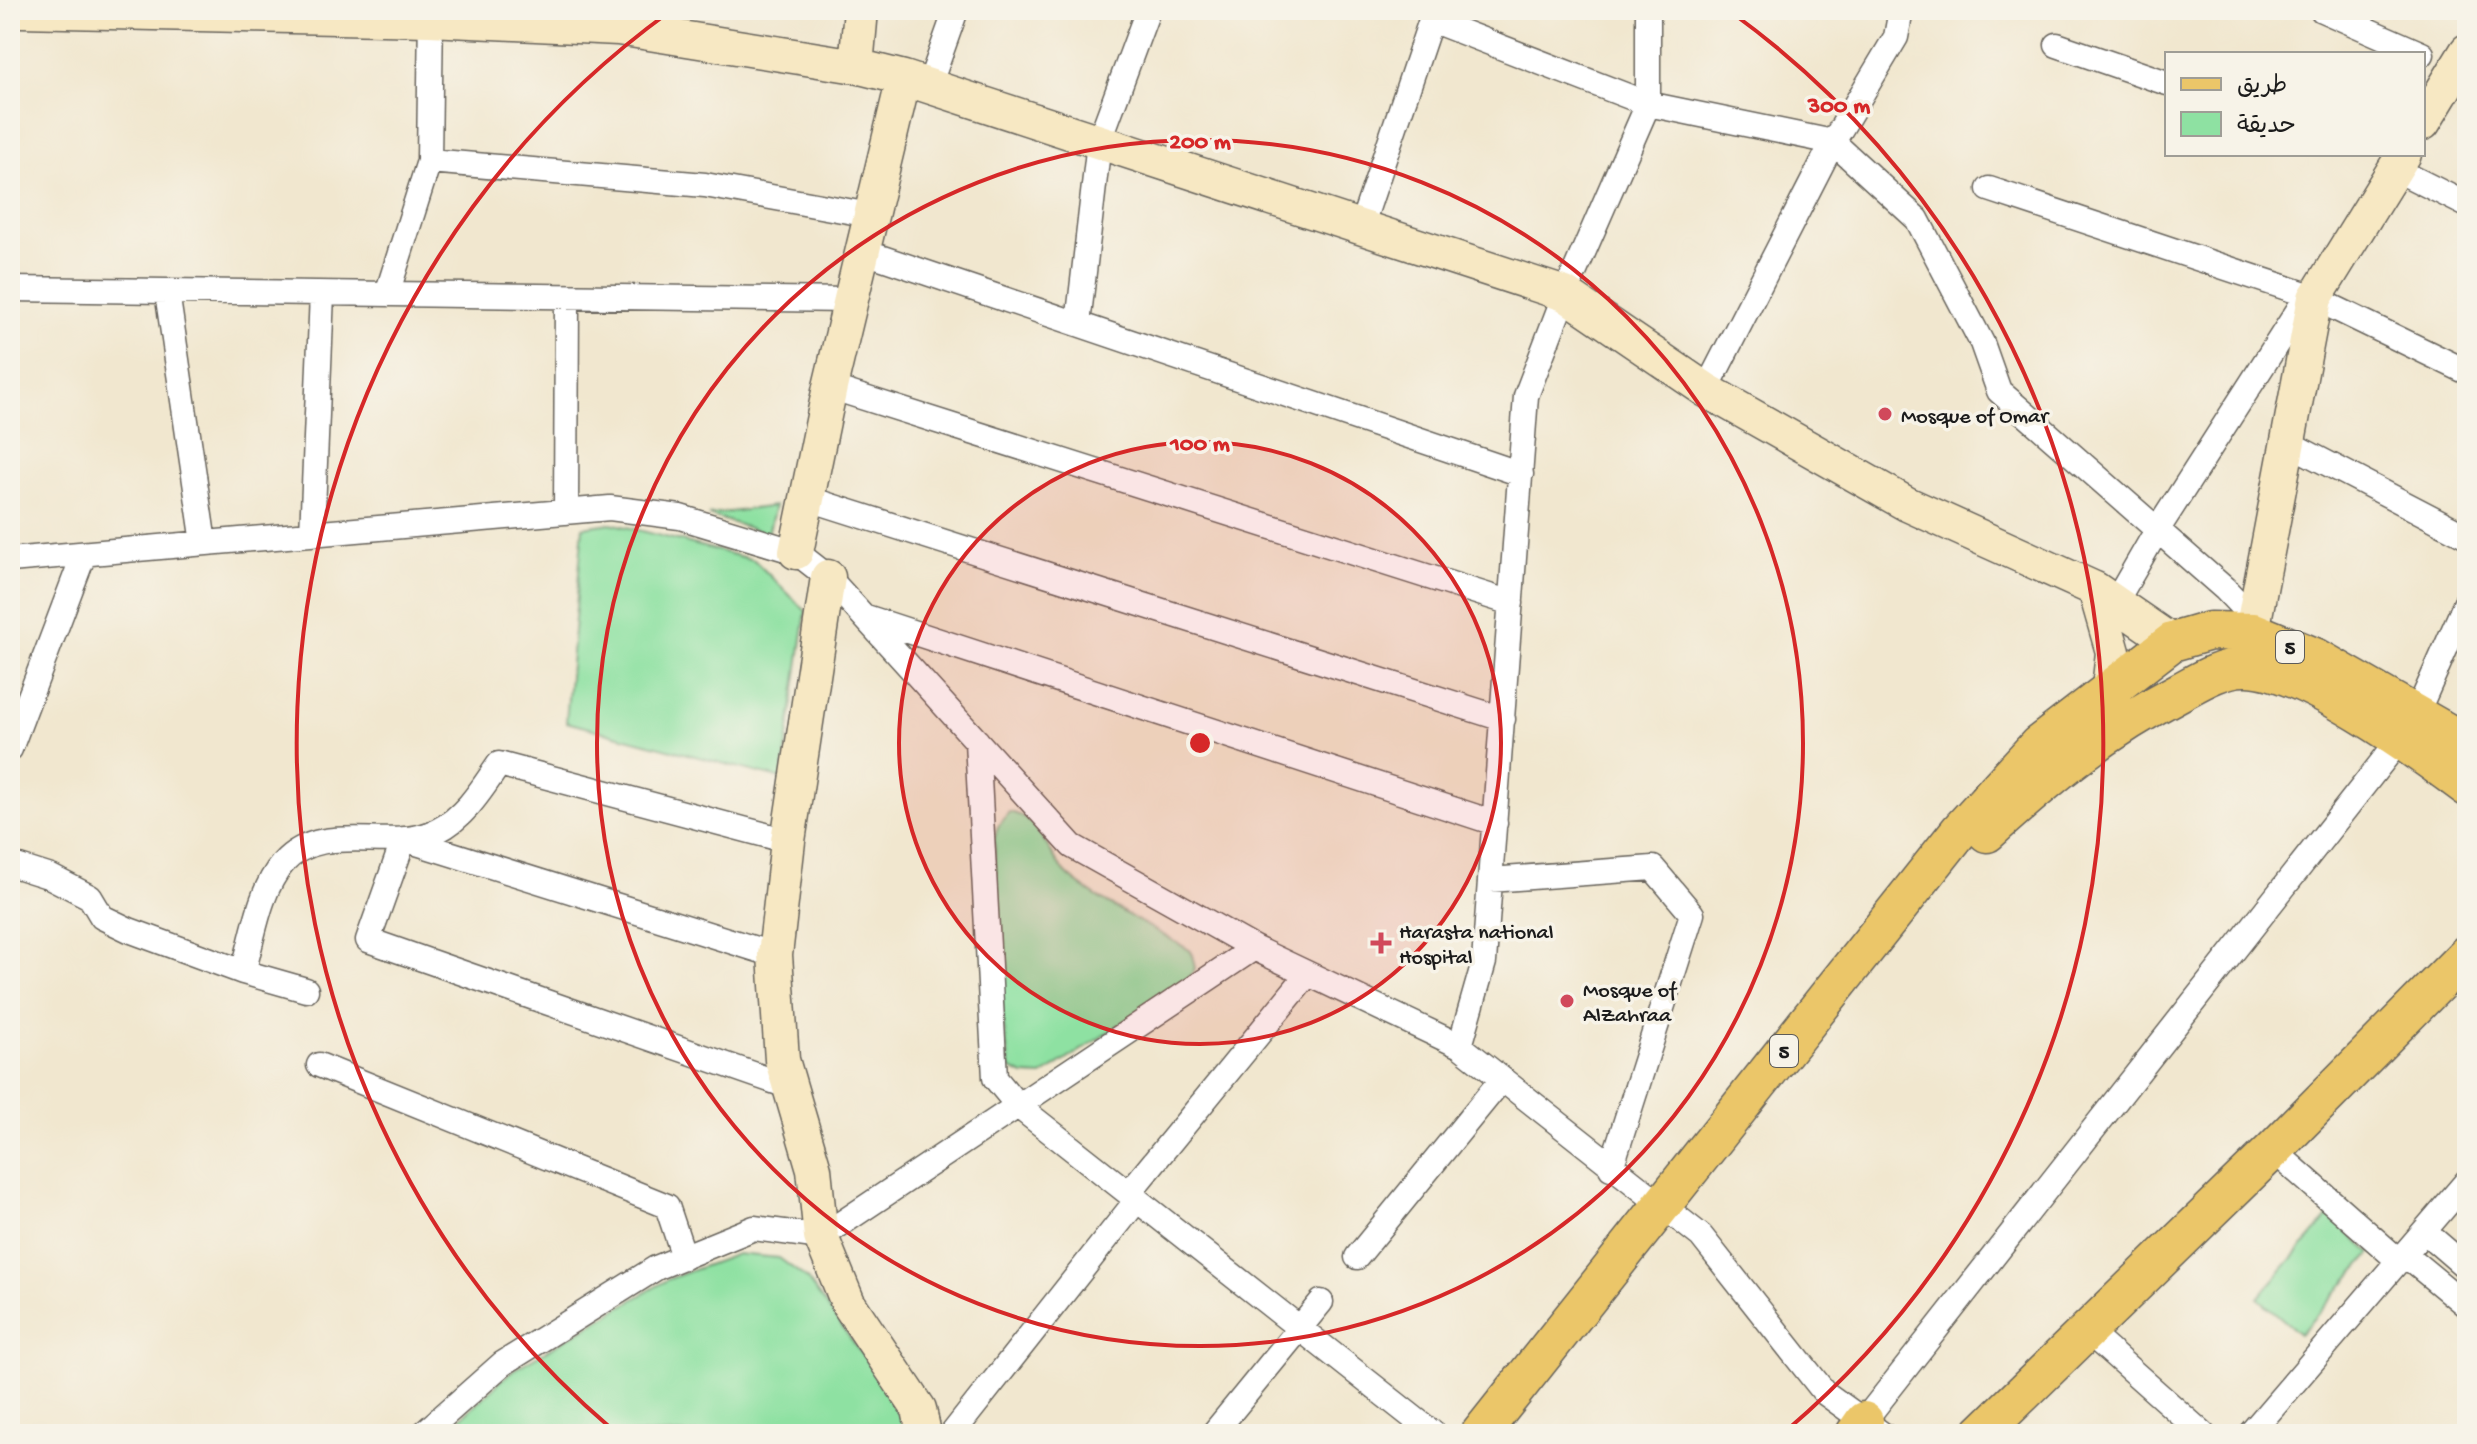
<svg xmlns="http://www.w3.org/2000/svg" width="2477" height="1444" font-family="'Gochi Hand','Playpen Sans Arabic',sans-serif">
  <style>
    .green { fill: #8ee1a2; stroke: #557e5f; stroke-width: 2 }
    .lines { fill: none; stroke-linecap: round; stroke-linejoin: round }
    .street-casing { stroke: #67635b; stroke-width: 27 }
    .secondary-casing { stroke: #67635b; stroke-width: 37 }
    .primary-casing { stroke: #67635b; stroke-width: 41 }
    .street { stroke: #fff; stroke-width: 24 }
    .secondary { stroke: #f7e8c3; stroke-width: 34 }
    .primary { stroke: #ebc669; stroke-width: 38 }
    .ring { fill: none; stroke: #d62828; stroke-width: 4 }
    .poi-dot { fill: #d1495b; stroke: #f7f3e8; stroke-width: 3 }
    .labels { text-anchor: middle; stroke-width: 7; stroke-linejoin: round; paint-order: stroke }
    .shield { fill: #f7f3e8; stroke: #5e5c59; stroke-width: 2 }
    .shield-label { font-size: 20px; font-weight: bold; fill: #1c1c1c }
    .poi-label { font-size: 22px; fill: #1c1c1c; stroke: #f7f3e8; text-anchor: start }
    .centre { fill: #d62828; stroke: #f7f3e8; stroke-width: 4 }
    .ring-label { font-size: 24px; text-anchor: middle; font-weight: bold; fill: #d62828; stroke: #f7f3e8; stroke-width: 7; stroke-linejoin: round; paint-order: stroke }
  </style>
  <rect width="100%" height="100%" fill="#f7f3e8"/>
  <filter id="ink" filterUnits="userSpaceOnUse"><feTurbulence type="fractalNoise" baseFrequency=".0125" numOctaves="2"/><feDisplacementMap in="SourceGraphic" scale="16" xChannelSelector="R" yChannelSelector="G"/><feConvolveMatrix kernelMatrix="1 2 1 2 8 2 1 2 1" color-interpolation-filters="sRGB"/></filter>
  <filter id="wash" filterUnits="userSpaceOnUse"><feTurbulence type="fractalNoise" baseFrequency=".006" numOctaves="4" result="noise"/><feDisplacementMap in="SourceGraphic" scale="32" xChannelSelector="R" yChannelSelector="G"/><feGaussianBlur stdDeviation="1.8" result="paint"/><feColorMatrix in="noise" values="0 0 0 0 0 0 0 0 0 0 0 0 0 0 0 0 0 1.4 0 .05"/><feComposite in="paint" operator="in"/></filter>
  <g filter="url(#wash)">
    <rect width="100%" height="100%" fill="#f1e7cf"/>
    <path class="green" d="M775,506L768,534L708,515Z
      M611,523L754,560L806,611L782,779L566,722L583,527Z
      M1009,812C1043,818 1047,857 1070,877C1099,902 1157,930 1191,951L1195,968L1189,979L1042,1076L1023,1075L1010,1068L1003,1021L994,840L998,826Z
      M2329,1216L2371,1253L2300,1334L2258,1298Z
      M737,1254L779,1258L806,1278L900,1406L909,1434H443L513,1370L669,1279Z"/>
  </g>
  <g filter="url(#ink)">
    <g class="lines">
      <g class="street-casing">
        <path id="street" d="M2322,10L2422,54
          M2057,45L2167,83
          M929,86L956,10
          M429,161L705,185L870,215
          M2395,169L2467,205
          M1989,189L2308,295L2467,372
          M1361,227L1431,20L1648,104L1833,142L1917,219L1982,343L1999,391L2225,589L2243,608L2254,632
          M862,251L1521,474
          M10,289L850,300
          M167,292L204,543
          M387,294L429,161L431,10
          M1078,324L1099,142L1148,10
          M830,387L1511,603
          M1706,390L1833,142L1896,37L1901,10
          M2290,444L2467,536
          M806,498L1503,719
          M566,512L567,297
          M312,534L322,294
          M10,560L610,508L680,517L796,552L828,577L1072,846L1254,948L1460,1046L1701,1236L1825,1393L1882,1434
          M2115,603L2156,532L2308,295
          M866,617L1495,823
          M2416,715L2467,600
          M977,741L995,1078L1018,1106L1434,1434
          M10,749L84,554
          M10,864L51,877L90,897L102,917L129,930L243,972L306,990
          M1490,880L1653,868L1692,914L1611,1168
          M775,955L404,839L368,940L790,1087
          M243,972C253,939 259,890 283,863C323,819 390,854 437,831C465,817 482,789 499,764L788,841
          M1460,1046L1484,962L1526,396L1565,294L1648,104V10
          M319,1065L667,1206L684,1257
          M2273,1150L2399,1261
          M2424,1231L2467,1268
          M2404,1254L2467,1306
          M1357,1257L1502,1079
          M2086,1330L2203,1434
          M1864,1421L2401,738
          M423,1434L502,1364L656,1268L754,1228L821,1237L1254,948
          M952,1434L1137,1200L1132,1189L1307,975
          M1213,1434L1321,1302
          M2250,1434L2467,1181"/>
      </g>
      <g class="secondary-casing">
        <path id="secondary" d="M21,10L429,19L618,28L856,66L904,78L1565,294L1706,390L1907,504L2095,589L2172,642
          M856,66L861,10
          M2423,123L2467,51
          M796,552L830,387L904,78
          M828,577L788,841L775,955L782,1060L814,1169L821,1237L848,1303L919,1409L924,1434
          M2095,589L2113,652L2109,689L2117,708
          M2247,658L2315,298L2404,154"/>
      </g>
      <g class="primary-casing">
        <path id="primary" d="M1987,833C2053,773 2103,732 2183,690C2201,680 2223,667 2245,667C2302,666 2420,752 2467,787
          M1480,1434L1960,830L2038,745L2172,642L2210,631L2254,632L2317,658L2467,744
          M1855,1434L1864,1421
          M1981,1434L2273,1150L2467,954"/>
      </g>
      <use href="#street" class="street"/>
      <use href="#secondary" class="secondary"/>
      <use href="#primary" class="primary"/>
    </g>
  </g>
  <circle cx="1200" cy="743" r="301" fill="#d62828" fill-opacity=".12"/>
  <g class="ring">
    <circle cx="1200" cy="743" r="301"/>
    <circle cx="1200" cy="743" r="603"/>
    <path d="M613 1430A904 904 0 0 1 669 12M1731 12A904 904 0 0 1 1787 1430"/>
  </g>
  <g class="poi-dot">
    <circle cx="1885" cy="414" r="8"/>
    <path d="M1377 931h8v8h8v8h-8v8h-8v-8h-8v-8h8z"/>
    <circle cx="1567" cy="1001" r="8"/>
  </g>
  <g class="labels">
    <g class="shield">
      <rect x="2276" y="631" width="28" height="32" rx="6"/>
      <rect x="1770" y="1035" width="28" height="32" rx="6"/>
    </g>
    <g class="shield-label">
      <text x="2290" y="654">5</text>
      <text x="1784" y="1058">5</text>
    </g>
    <g class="poi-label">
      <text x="1901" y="422">Mosque of Omar</text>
      <text x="1399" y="938">Harasta national<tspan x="1399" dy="25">Hospital</tspan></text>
      <text x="1583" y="996">Mosque of<tspan x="1583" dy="25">AlZahraa</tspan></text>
    </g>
  </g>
  <circle cx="1200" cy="743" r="12" class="centre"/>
  <g class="ring-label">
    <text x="1839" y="112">300 m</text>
    <text x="1200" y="148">200 m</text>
    <text x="1200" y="450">100 m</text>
  </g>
  <rect width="2477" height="1444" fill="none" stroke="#f7f3e8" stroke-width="40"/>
  <rect x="2165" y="52" width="260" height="104" fill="#f7f3e8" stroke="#9f9d96" stroke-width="2"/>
  <rect x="2181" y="78" width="40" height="12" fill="#ebc669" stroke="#9f9d96" stroke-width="2"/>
  <text x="2237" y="92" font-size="24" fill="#1c1c1c">طريق</text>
  <rect x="2181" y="112" width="40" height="24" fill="#8ee1a2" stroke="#9f9d96" stroke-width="2"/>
  <text x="2237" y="132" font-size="24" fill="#1c1c1c">حديقة</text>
</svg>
